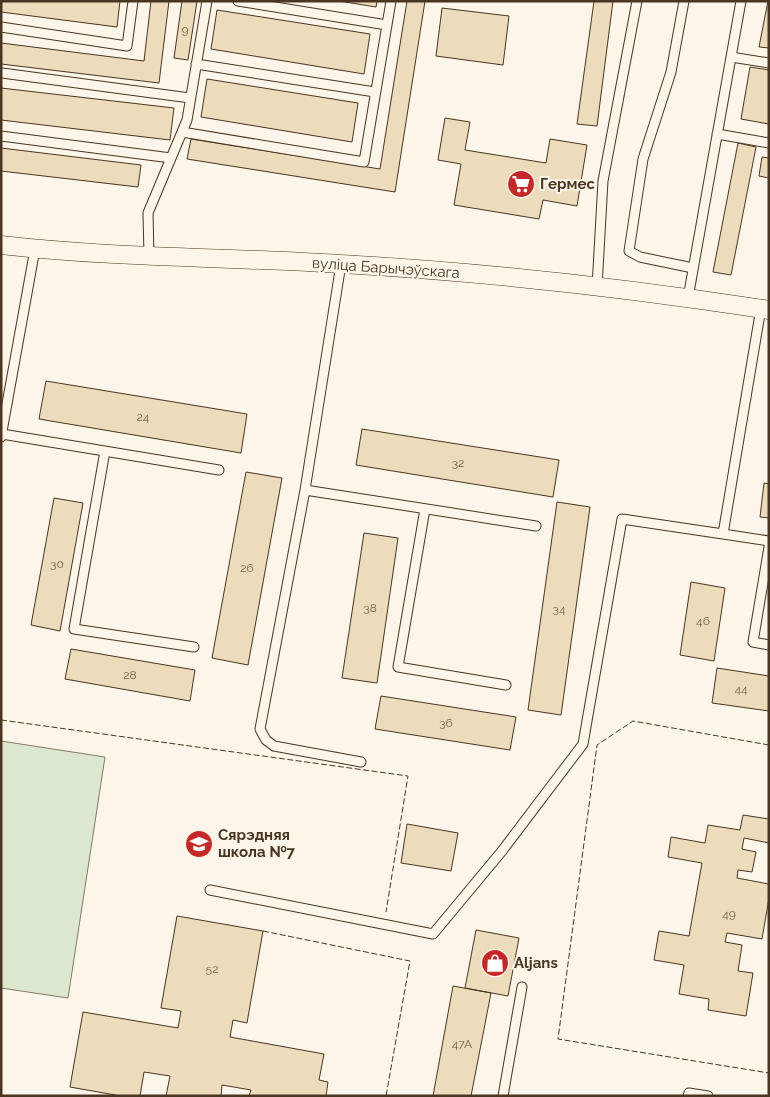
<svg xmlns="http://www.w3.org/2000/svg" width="770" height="1097" font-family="Raleway,sans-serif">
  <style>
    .green { fill: #dce7d0; stroke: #887966 }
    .building { fill: #ecdcbc; stroke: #4a3520 }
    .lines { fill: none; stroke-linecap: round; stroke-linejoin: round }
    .service-casing { stroke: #4a3520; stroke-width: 11 }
    .minor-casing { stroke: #4a3520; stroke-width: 19 }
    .service { stroke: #fbf6e9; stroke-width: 9 }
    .minor { stroke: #fbf6e9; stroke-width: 18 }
    .fence { stroke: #4a3520; stroke-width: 1; stroke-dasharray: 6 2.5; stroke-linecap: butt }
    .labels { text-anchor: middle; stroke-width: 4; stroke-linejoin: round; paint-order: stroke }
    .number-label { font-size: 12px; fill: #725f47 }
    .poi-label { font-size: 15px; font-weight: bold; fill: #4a3520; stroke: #fbf6e9; text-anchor: start }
    .street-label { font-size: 15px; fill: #4a3520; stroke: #fbf6e9 }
  </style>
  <rect width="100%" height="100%" fill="#fbf6e9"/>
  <path class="green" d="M1,741L105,757L68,998L1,988Z"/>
  <path class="building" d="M1,1H120L117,27L1,12Z
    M151,1H169L159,83L1,64V43L144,61Z
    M182,1H197L188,60L174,58Z
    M339,1H377L376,7Z
    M407,1H425L395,192L187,159L191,139L380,169Z
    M594,1H613L597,126L577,124Z
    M768,1H769V48L759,47Z
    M442,8L509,16L503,65L436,56Z
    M217,10L370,34L364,74L211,49Z
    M750,67L769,70V124L741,119Z
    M207,79L358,103L352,142L201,117Z
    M1,88L174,108L170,140L1,120Z
    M445,118L470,122L465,150L546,163L550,139L587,145L577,206L543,200L539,219L454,205L461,164L438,160Z
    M738,143L756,147L731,275L713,272Z
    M1,148L141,165L138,187L1,171Z
    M762,157L769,158V178L759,176Z
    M46,381L247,414L241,453L39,419Z
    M362,429L559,460L553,497L356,465Z
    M246,472L282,478L248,665L212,658Z
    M764,483L769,484V518L760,517Z
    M54,498L83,503L60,631L31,625Z
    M557,502L590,507L561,715L528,710Z
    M364,533L398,538L377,683L342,678Z
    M691,582L725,588L714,661L680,655Z
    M71,649L195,670L190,701L65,679Z
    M717,668L769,676V711L712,703Z
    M381,696L516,717L510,750L375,729Z
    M743,815L769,819V843L744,838L742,849L756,852L752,872L738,870L737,878L769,884V898L762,939L727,933L725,942L742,945L738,971L753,973L746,1016L708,1010L709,999L679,994L684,965L654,960L659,931L689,936L702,863L668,857L671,837L705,843L708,825L740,830Z
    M407,824L458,833L451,871L401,863Z
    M177,916L263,931L247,1023L233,1020L230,1037L324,1054L319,1080L328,1082L326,1096H249L251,1090L222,1085L221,1096H166L170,1076L144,1072L140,1096H121L70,1087L83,1012L178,1028L181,1011L161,1008Z
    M476,930L519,938L508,996L465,988Z
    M453,986L491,993L471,1096H433Z"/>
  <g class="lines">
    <g class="service-casing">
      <path id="service" d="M238,1L387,25
        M684,1L671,72L643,159L629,251L640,257L693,268
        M1,27L127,46L133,1
        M731,57L769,63
        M196,64L375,92
        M2,73L190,98
        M182,132L364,162L391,1
        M717,134L769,143
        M1,136L171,158
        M149,256L148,213L187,120L207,1
        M341,264L305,490L260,729L266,740L274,746L361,762
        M597,287L603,181L637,1
        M688,298L741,1
        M761,308L723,534L769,541
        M2,434L219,470
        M1,437L35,249
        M105,451L74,629L194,647
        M305,490L536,526
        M425,509L398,667L506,685
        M769,547L753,642L769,645
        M210,890L433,934L502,851L583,744L622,519L723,534
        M503,1096L522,987
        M688,1096L689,1093L708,1096"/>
    </g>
    <g class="minor-casing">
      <path id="minor" d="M1,245C114,258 228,257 341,264C485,272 627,288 769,310"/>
    </g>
    <use href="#service" class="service"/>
    <use href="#minor" class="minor"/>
    <path class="fence" d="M1,720L408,776L386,912
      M769,745L633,721L597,745L558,1039L769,1073
      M263,931L410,961L386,1096"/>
  </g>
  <defs>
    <g id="supermarket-disc" transform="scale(1.4375)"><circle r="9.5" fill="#c62828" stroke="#fbf6e9"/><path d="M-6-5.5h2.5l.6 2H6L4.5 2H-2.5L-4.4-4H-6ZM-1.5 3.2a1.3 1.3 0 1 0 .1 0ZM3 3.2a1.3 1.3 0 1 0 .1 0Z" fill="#fff"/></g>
    <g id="school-disc" transform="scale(1.4375)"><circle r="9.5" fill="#c62828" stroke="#fbf6e9"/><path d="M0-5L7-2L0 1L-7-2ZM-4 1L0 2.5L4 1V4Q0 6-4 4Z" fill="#fff"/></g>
    <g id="shop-disc" transform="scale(1.4375)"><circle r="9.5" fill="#c62828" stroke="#fbf6e9"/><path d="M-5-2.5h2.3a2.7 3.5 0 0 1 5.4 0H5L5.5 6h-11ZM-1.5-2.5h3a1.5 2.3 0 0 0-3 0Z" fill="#fff"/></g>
  </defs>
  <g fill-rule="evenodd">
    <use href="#supermarket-disc" x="521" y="184"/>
    <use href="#school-disc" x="199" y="844"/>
    <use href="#shop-disc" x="495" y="963"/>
  </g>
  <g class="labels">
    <g class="number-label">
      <text x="185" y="34">9</text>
      <text x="143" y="421">24</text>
      <text x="458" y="467">32</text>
      <text x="57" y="568">30</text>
      <text x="247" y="572">26</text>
      <text x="370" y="612">38</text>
      <text x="559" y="613">34</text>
      <text x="703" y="625">46</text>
      <text x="130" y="679">28</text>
      <text x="741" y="693">44</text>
      <text x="446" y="727">36</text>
      <text x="729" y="918">49</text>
      <text x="212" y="973">52</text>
      <text x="462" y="1048">47А</text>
    </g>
    <g class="poi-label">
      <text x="540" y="189">Гермес</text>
      <text x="218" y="840">Сярэдняя<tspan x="218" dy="17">школа №7</tspan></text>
      <text x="514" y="968">Aljans</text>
    </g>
    <g class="street-label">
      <text transform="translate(386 268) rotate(4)" y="5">вуліца Барычэўскага</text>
    </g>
  </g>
  <rect width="770" height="1097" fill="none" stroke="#4a3520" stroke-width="5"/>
</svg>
